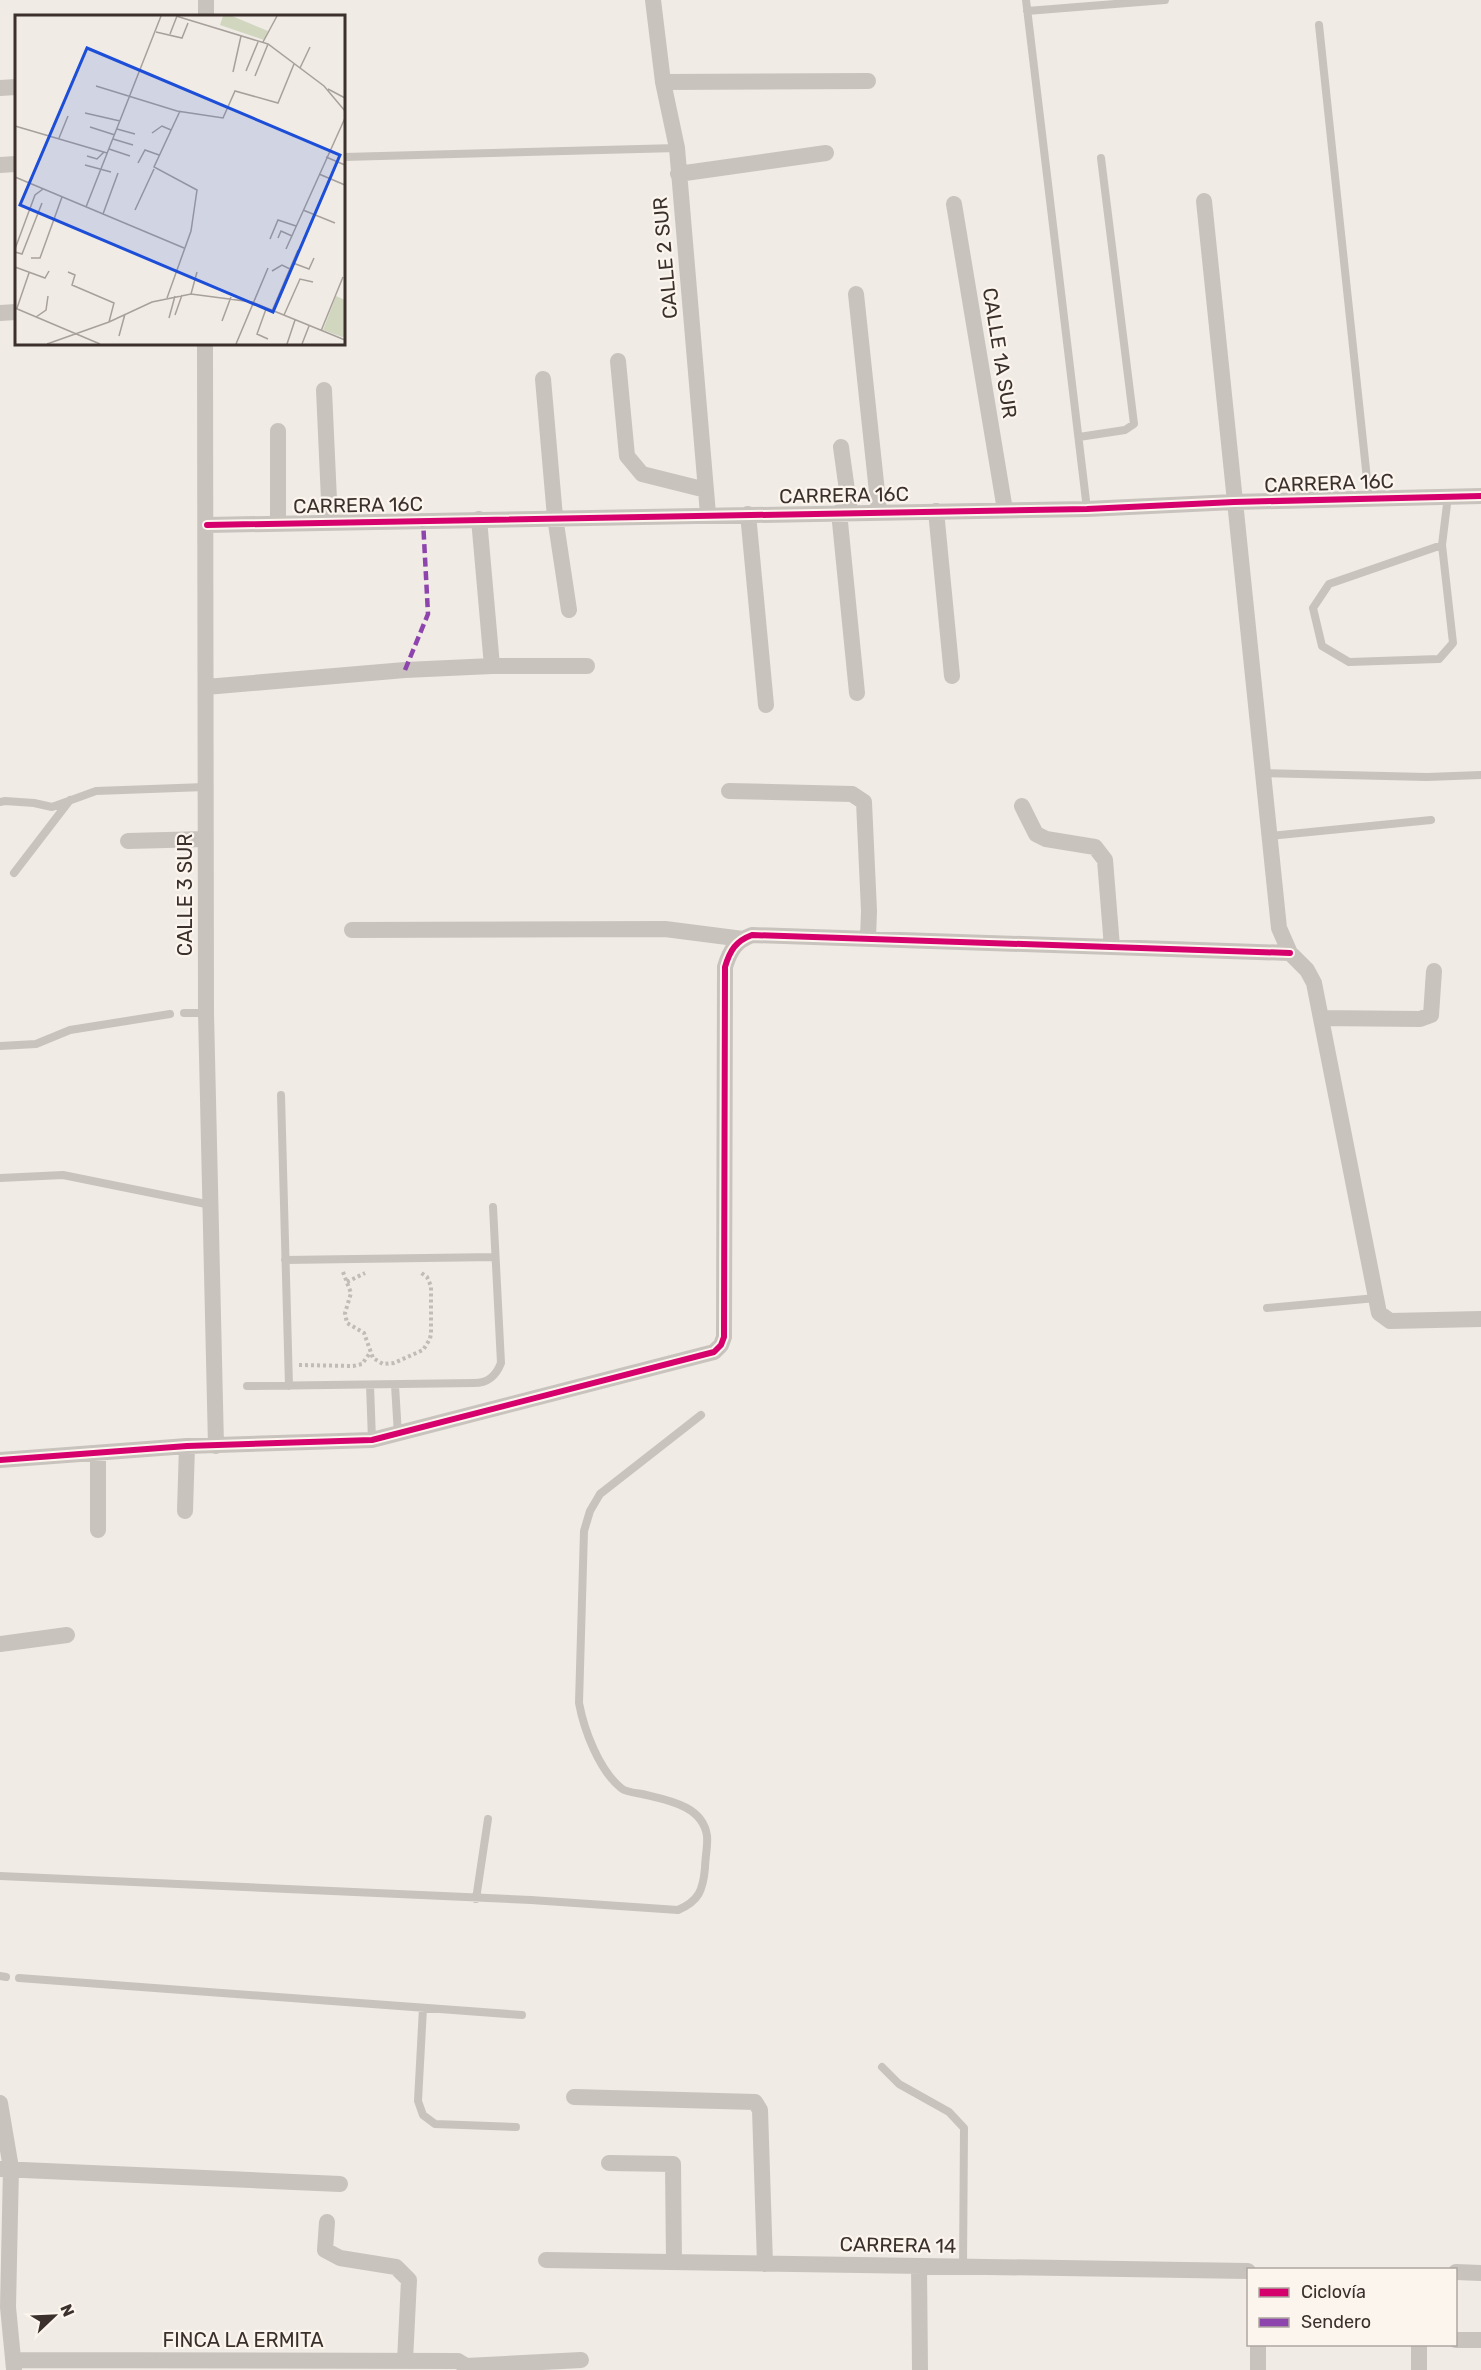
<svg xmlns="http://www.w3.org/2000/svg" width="1481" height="2370" font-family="Rubik,sans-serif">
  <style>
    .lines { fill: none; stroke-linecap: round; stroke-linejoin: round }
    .path { stroke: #c2bbb6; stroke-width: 4; stroke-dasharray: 3 3; stroke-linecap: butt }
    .lane { stroke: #c9c3be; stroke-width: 8 }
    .street { stroke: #c9c3be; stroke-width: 16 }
    .quiet { stroke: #8e44ad; stroke-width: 4.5; stroke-dasharray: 9 4.5; stroke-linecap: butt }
    .cycleway-casing { stroke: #fbf5ee; stroke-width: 10 }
    .cycleway { stroke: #d6006c; stroke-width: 6 }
    .labels { text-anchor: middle; stroke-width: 4.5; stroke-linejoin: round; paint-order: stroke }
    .street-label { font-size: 20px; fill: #3b302b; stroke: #fbf5ee }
    .inset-road { fill: none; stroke: #a8a09b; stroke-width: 1.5 }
    .view { fill: #1d4ed8; fill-opacity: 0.15; stroke: #1d4ed8; stroke-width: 3 }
    .inset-edge { fill: none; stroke: #3b302b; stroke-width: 3 }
  </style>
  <rect width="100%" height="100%" fill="#f0ebe5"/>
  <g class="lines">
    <path class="path" d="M343,1272L351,1293L345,1313L347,1323L364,1333L373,1358L383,1364L394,1363L423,1350L430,1339L431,1333V1286L427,1277L420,1272
      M347,1282L365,1273
      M299,1365L353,1366L362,1364L370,1353"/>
    <path class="lane" d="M1026,0L1087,509
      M1027,11L1165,0
      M1319,25L1369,498
      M344,157L677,148
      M1079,437L1125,430L1134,424L1101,158
      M1442,545L1329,584L1313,608L1322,646L1349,662L1439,659L1453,643L1442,545L1448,496
      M1264,773L1427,777L1481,775
      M0,802L5,801L34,803L52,807L96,791L205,787
      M1269,836L1431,820
      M14,873L70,800
      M184,1013H206
      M0,1046L36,1044L70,1030L170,1014
      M281,1095L289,1386
      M0,1178L63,1175L211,1205
      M285,1260L495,1257
      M1267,1308L1376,1298
      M370,1385L372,1440
      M395,1385L398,1435
      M247,1386L474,1383C488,1383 496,1376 501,1363L493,1207
      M0,1876L531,1900L678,1910C699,1901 703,1890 705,1868C705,1858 708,1846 707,1836C703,1805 666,1800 642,1794C636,1793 625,1792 621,1788C599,1770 584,1730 579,1703L584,1531L590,1511L600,1494L701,1415
      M476,1899L488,1819
      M0,1976L6,1977
      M19,1978L522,2015
      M423,2008L418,2101L423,2115L435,2124L516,2127
      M882,2067L899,2084L949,2112L964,2128L963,2267"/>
    <path class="street" d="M653,0L663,82L677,148L708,514
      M206,16V0
      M663,82L868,81
      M0,88L16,87
      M0,165L16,164
      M678,174L826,153
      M1204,201L1279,928L1290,953L1307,970L1314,983L1379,1313L1390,1321L1481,1319
      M954,204L1005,510
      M856,294L879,511
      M0,313L16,312
      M205,344L206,1013L216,1446
      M618,361L627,456L642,474L706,490
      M543,379L555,517L569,610
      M324,390L330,522
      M278,431V523
      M841,447L850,512
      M936,511L952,676
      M839,512L857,693
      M748,514L766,705
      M479,519L492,666
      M207,525L1087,509L1234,502L1481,496
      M206,687L405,670L492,666H587
      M729,791L852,794L864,802L869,911L868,939
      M1022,806L1036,834L1046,839L1095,847L1105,860L1112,947
      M128,841L205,839
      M352,930L665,929L743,939
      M1321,1018L1420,1019L1431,1015L1434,971
      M0,1460L187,1446L372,1440L714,1352L721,1345L724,1337L725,967C730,950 736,941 752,935L1290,953
      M185,1511L187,1446
      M98,1530V1454
      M0,1644L67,1635
      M574,2097L755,2102L760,2110L765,2264
      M0,2103L11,2168L8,2307L14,2369
      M609,2163L673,2164L674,2262
      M0,2169L340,2184
      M327,2222L325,2250L340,2258L396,2267L409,2280L405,2361
      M546,2260L1248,2271
      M919,2266L920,2370
      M1456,2272L1481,2273
      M1456,2340H1481
      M14,2360L458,2361L466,2366
      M466,2366L581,2360
      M1258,2370V2344
      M1419,2370V2344"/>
    <path class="quiet" d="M405,670L428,614L423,520"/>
    <g class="cycleway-casing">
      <path id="cycleway" d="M207,525L1087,509L1234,502L1481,496
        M0,1460L187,1446L372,1440L714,1352L721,1345L724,1337L725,967C730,950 736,941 752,935L1290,953"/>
    </g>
    <use href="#cycleway" class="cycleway"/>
  </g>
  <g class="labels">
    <g class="street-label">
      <text transform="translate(665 258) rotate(-95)" y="7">CALLE 2 SUR</text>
      <text transform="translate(1000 353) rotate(81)" y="7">CALLE 1A SUR</text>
      <text transform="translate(1329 483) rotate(-2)" y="7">CARRERA 16C</text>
      <text transform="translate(844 495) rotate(-1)" y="7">CARRERA 16C</text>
      <text transform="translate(358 505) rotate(-1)" y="7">CARRERA 16C</text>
      <text transform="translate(185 895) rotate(-90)" y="7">CALLE 3 SUR</text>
      <text transform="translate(898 2245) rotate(1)" y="7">CARRERA 14</text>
      <text x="243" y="2347">FINCA LA ERMITA</text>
    </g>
  </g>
  <g transform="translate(15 15)">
    <rect width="330" height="330" fill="#f0ebe5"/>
    <path d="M321,281L330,285V323L308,315Z" fill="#d1d6bf"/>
    <path d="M208,1H217L253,16L249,25L205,10Z" fill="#d1d6bf"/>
    <path class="inset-road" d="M161,1L253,29L309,71L330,96M141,17L167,23L173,8M155,19L162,1M248,27L262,1M285,53L295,32M231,56L243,27M218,57L226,21M240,61L253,29M81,71L162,96L208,103L220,76L263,88L279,49M313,74L330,83M70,98L105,106M0,111L92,138M75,112L100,120M102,114L120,119M137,118L147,111L156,115M44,123L53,101M98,124L118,130M94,134L115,141M72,141L82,144L89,137M311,142L330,150M123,148L130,135L144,140M70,150L96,157M304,159L330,170M0,162L169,233M71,192L146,1M120,195L139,154M288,195L320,208M88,199L103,158M263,223L266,216L277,221M255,224L263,205L281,211M0,234L20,180L28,174M271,234L330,103M0,237L7,239L27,188M16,243H25L47,182M278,248L294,254L299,243M0,252L30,263L34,256M257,256L267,250L275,254M53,257L60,260L57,270L99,288L94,307M176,279L182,257M152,283L176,216L182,175L139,152L165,96M0,293L85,329M2,293L14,258M251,294L242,319L253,324M257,296L283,235M160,300L167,280M269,300L285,264L298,267M21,302L31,295L33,281M154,303L160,281M207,306L216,282M306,316L328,262M104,321L110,299M32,329L94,307L137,287L176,279L237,287L330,325M221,329L253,253M272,329L280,305M287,329L294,311"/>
    <path class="view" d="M72,33L325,140L258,297L5,190Z"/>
    <rect width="330" height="330" class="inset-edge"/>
  </g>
  <rect x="1247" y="2268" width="210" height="78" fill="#fbf5ee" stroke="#aea6a0" stroke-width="1.5"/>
  <rect x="1259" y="2288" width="30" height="9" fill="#d6006c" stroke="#aea6a0" stroke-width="1.5"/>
  <text x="1301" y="2298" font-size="18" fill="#3b302b">Ciclovía</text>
  <rect x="1259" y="2318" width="30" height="9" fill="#8e44ad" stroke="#aea6a0" stroke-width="1.5"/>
  <text x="1301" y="2328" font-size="18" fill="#3b302b">Sendero</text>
  <g transform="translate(54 2316) rotate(67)" stroke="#fbf5ee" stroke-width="4.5" paint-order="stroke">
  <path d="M0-4.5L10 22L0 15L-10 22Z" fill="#3b302b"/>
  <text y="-9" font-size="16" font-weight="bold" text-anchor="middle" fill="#3b302b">N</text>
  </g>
</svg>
